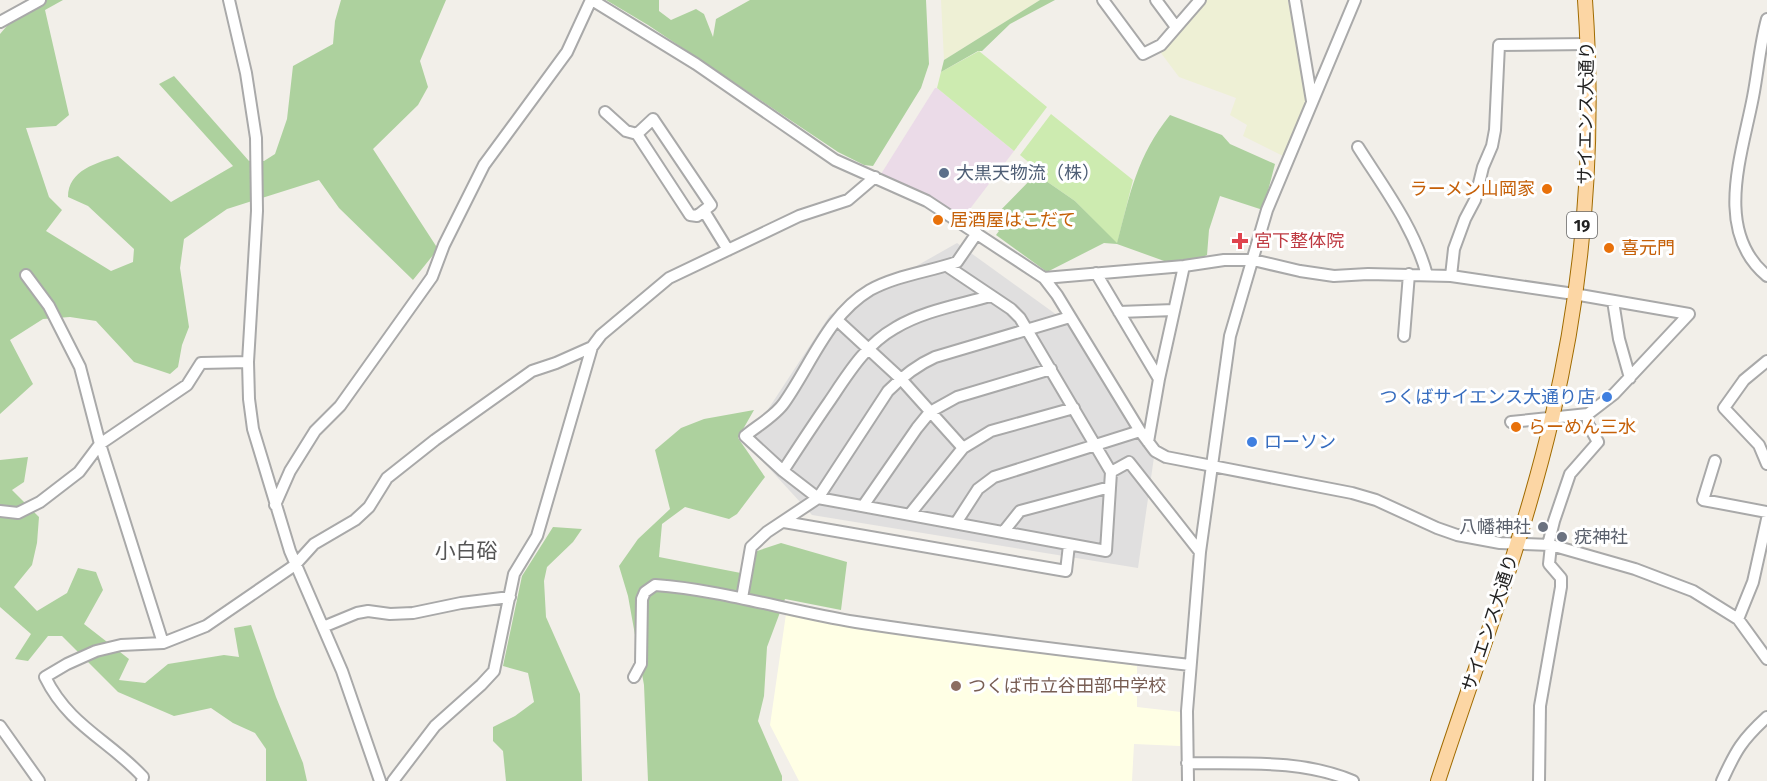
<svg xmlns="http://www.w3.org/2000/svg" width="1767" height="781" font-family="'Fira Sans','Noto Sans JP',sans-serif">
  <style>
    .residential { fill: #e0dfdf }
    .industrial { fill: #ebdbe8 }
    .education { fill: #ffffe5 }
    .farmland { fill: #eef0d5 }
    .grass { fill: #cdebb0 }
    .forest { fill: #add19e }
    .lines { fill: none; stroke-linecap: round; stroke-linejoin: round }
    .minor-casing { stroke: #a9a9a9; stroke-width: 14 }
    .major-casing { stroke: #a06b00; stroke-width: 16 }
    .minor { stroke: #fff; stroke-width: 10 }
    .major { stroke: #fcd6a4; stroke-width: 14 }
    .service-dot { fill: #5c6f8a; stroke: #fff; stroke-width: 2 }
    .food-dot { fill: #e8710a; stroke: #fff; stroke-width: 2 }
    .health-dot { fill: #e0444e; stroke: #fff; stroke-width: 2 }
    .shop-dot { fill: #3f7fe0; stroke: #fff; stroke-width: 2 }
    .worship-dot { fill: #6b7280; stroke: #fff; stroke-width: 2 }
    .education-dot { fill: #8d6e63; stroke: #fff; stroke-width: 2 }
    .labels { text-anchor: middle; stroke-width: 6; stroke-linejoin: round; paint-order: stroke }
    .shield { fill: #fff; stroke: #646464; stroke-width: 1.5 }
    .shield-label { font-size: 16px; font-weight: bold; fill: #222 }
    .street-label { font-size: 18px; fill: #222; stroke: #fff }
    .service-label { font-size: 18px; fill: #4e5e75; stroke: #fff; text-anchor: start }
    .food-label { font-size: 18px; fill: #c56008; stroke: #fff; text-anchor: start }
    .health-label { font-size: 18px; fill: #be3a42; stroke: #fff; text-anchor: start }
    .shop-label { font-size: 18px; fill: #366cbe; stroke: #fff; text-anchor: end }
    .worship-label { font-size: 18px; fill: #5b616d; stroke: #fff; text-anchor: end }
    .education-label { font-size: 18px; fill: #785e54; stroke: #fff; text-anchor: start }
    .quarter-label { font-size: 21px; fill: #555; stroke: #fff }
  </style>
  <rect width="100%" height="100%" fill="#f2efe9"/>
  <path class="residential" d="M957,243L1068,323L1154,457L1138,568L812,515L746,443L830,315Z"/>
  <path class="industrial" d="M935,88H937L1014,151L963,218L918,192L881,174Z"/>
  <path class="education" d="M786,614L1137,666V707L1181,712L1180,746L1134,744L1132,781H799L770,725Z"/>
  <path class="farmland" d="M941,0H1040L944,60Z
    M1206,0H1288L1307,102L1283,156L1243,136L1247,125L1230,115L1236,98L1179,77L1161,53Z"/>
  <path class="grass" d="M979,51L1047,107L1014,151L937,88L941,72Z
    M1051,114L1133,180L1117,244L1075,201L1036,174L1038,170L1020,155Z"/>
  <path class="forest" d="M29,0H63L45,10L69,115L56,126L26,128L49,197L62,210L46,231L111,271L133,262L134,249L88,206L68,197C68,170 97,163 118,156L171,202L233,166L159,84L174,76L249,161H264L275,154L287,119L293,66L333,44L335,21L341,0H446L420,61L428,87L418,105L373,149L438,249L413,280L339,208L319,180L227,209L184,239L180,268L189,327L182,345L178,367L170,374L134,362L96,321L70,317L43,319L10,340L33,384L0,414V34Z
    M606,0H659V11L671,20L696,9L704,14L713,37L716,19L750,0H926L929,64L921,88L873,166L864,165L838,152L648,25Z
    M1040,0H1055L1010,24L982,51H978L941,72L944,60Z
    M1170,115L1222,135L1230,144L1275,164L1263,210L1220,196L1209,230L1207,255L1199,259L1167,262L1117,244L1104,243L1047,272L996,235L999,231L988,223L1036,174L1075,201L1117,243C1130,193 1137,156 1170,115Z
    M754,410L738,438L765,477L737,514L729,519L685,507L662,524L659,557L751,575L757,551L781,543L847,562L841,610L785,599L767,647L764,696L758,721L782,776V781H648L644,685L628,596L619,566L638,539L670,509L655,450L681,428L704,419Z
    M28,457L24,482L12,490L39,517L37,543L32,565L14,587L37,611L67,593L78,568L96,572L103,590L84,624L129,659L119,680L145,683L168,664L224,655L239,657L234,628L251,625L276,697L303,763L307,781H266V749L255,733L233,723L211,708L174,716L118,692L62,636H48L28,661L15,659L31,634L0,607V460Z
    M553,527L582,529L573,542L547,567L544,581L546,617L580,694L582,781H506L503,751L493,741V727L515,716L534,702L528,673L503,666L522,576Z"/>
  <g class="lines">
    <g class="minor-casing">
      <path id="minor" d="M229,0L246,73L256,138L257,211L248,362L249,399L253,429L290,551L342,671L380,781
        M592,0L696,64L835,160L927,201L1044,278L1057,295L1140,431L1155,451L1166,457L1352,493L1376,500L1437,528L1457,535L1500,543L1551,545L1635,569L1693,591L1738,619L1767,659
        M1103,0L1143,54L1161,45L1200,0
        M1156,0L1176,27
        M1295,0L1312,101
        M1767,19C1760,44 1758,71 1753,97C1742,155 1713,231 1767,276
        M0,22L40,0
        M605,112L626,131L637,134
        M653,119L711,205L697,216L690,215L637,134Z
        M1358,147C1384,188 1414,227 1427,275
        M704,211L728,250
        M947,266L1011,309L1020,318L1111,472L1106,551L818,498L783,471L745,436C757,426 775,416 784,403C811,365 828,315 870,290C897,275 929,272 957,262L977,233
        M1096,273L1159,379
        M26,275L49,306L80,367L100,444L163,643
        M1451,276L1454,249L1465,219L1475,200L1483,167L1492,146L1495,130L1499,45L1588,44
        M1044,278L1184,266L1224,260H1253L1300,271L1334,276L1368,274L1451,276L1574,294L1689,314
        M1613,301L1619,339L1630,378
        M1119,312L1174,310
        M837,320L901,379L963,448
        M1404,336L1409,274
        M1767,361L1744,380L1724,408L1759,445L1767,464
        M1511,422L1588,414
        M1148,442L1159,379L1184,266
        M1715,461L1703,500L1767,512
        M783,471C798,448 813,425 829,402C848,374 865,345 895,328C923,311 959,305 990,296
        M1111,472L1129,462L1200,552
        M275,505L290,471L315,431L340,406L432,277L444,245L484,165L567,52L591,0
        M863,506L917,428L930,412L957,397L1051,369
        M0,511L18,513L40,502L79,472L100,444L187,385L201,363L248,362
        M910,514L963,448L991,431L1074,408
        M784,522L1066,571L1069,545
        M956,523L978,489L994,477L1140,431
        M1004,531L1020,511L1110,487
        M1548,545L1554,521L1570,474L1598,442L1588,424V414L1614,394L1689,314
        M742,598L751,547L767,532L818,498L888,391C902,377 917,365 935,357L1070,317
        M1738,619L1753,582L1767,519
        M323,627L357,613L368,611L390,614L413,613L461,603L510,597
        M634,677L641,664L642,599L645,592L655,585C723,590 788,611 856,622C967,639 1078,652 1190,665
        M0,726L39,781
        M1187,763C1242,764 1301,759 1353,781
        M142,781L143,777C109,740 69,726 45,677L67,664L96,651L121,645L163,643L206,626L295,565L314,544L355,520L369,507L387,478L435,440L532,371L556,363L592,347L601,335L669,278L799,216L848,200L875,177
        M393,781L435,726L481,685L494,671L514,574L537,536L592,347
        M1188,781L1187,711L1200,552L1230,336L1267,210L1355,0
        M1539,781L1540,706L1561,587V578L1549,564L1551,545
        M1722,781C1736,750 1742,740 1767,717"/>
    </g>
    <g class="major-casing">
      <path id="major" d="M1438,781C1477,661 1523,542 1552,418C1584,282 1595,140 1585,0"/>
    </g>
    <use href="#minor" class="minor"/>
    <use href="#major" class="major"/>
  </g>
  <circle class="service-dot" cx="944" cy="173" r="6"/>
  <g class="food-dot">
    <circle cx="1547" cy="189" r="6"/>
    <circle cx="938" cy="220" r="6"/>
    <circle cx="1609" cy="248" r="6"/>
    <circle cx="1516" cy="427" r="6"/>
  </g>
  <path class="health-dot" d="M1237 232h6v6h6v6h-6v6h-6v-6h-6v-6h6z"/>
  <g class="shop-dot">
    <circle cx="1607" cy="397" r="6"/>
    <circle cx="1252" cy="442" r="6"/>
  </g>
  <g class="worship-dot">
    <circle cx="1543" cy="527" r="6"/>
    <circle cx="1562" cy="537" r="6"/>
  </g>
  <circle class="education-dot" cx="956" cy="686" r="6"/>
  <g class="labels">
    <rect class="shield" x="1567" y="212" width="30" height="26" rx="4.5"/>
    <g class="shield-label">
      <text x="1582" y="231">19</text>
    </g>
    <g class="street-label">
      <text transform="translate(1586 113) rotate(-89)" y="6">サイエンス大通り</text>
      <text transform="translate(1490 623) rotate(-72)" y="6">サイエンス大通り</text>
    </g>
    <g class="service-label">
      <text x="956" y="179">大黒天物流（株）</text>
    </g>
    <g class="food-label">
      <text x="1535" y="195" text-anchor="end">ラーメン山岡家</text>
      <text x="950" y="226">居酒屋はこだて</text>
      <text x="1621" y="254">喜元門</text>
      <text x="1528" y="433">らーめん三水</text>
    </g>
    <g class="health-label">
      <text x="1254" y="247">宮下整体院</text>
    </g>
    <g class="shop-label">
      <text x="1595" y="403">つくばサイエンス大通り店</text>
      <text x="1264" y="448" text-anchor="start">ローソン</text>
    </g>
    <g class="worship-label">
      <text x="1531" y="533">八幡神社</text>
      <text x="1574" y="543" text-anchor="start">疣神社</text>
    </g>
    <g class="education-label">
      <text x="968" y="692">つくば市立谷田部中学校</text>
    </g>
    <g class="quarter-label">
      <text x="466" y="558">小白硲</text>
    </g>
  </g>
</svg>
